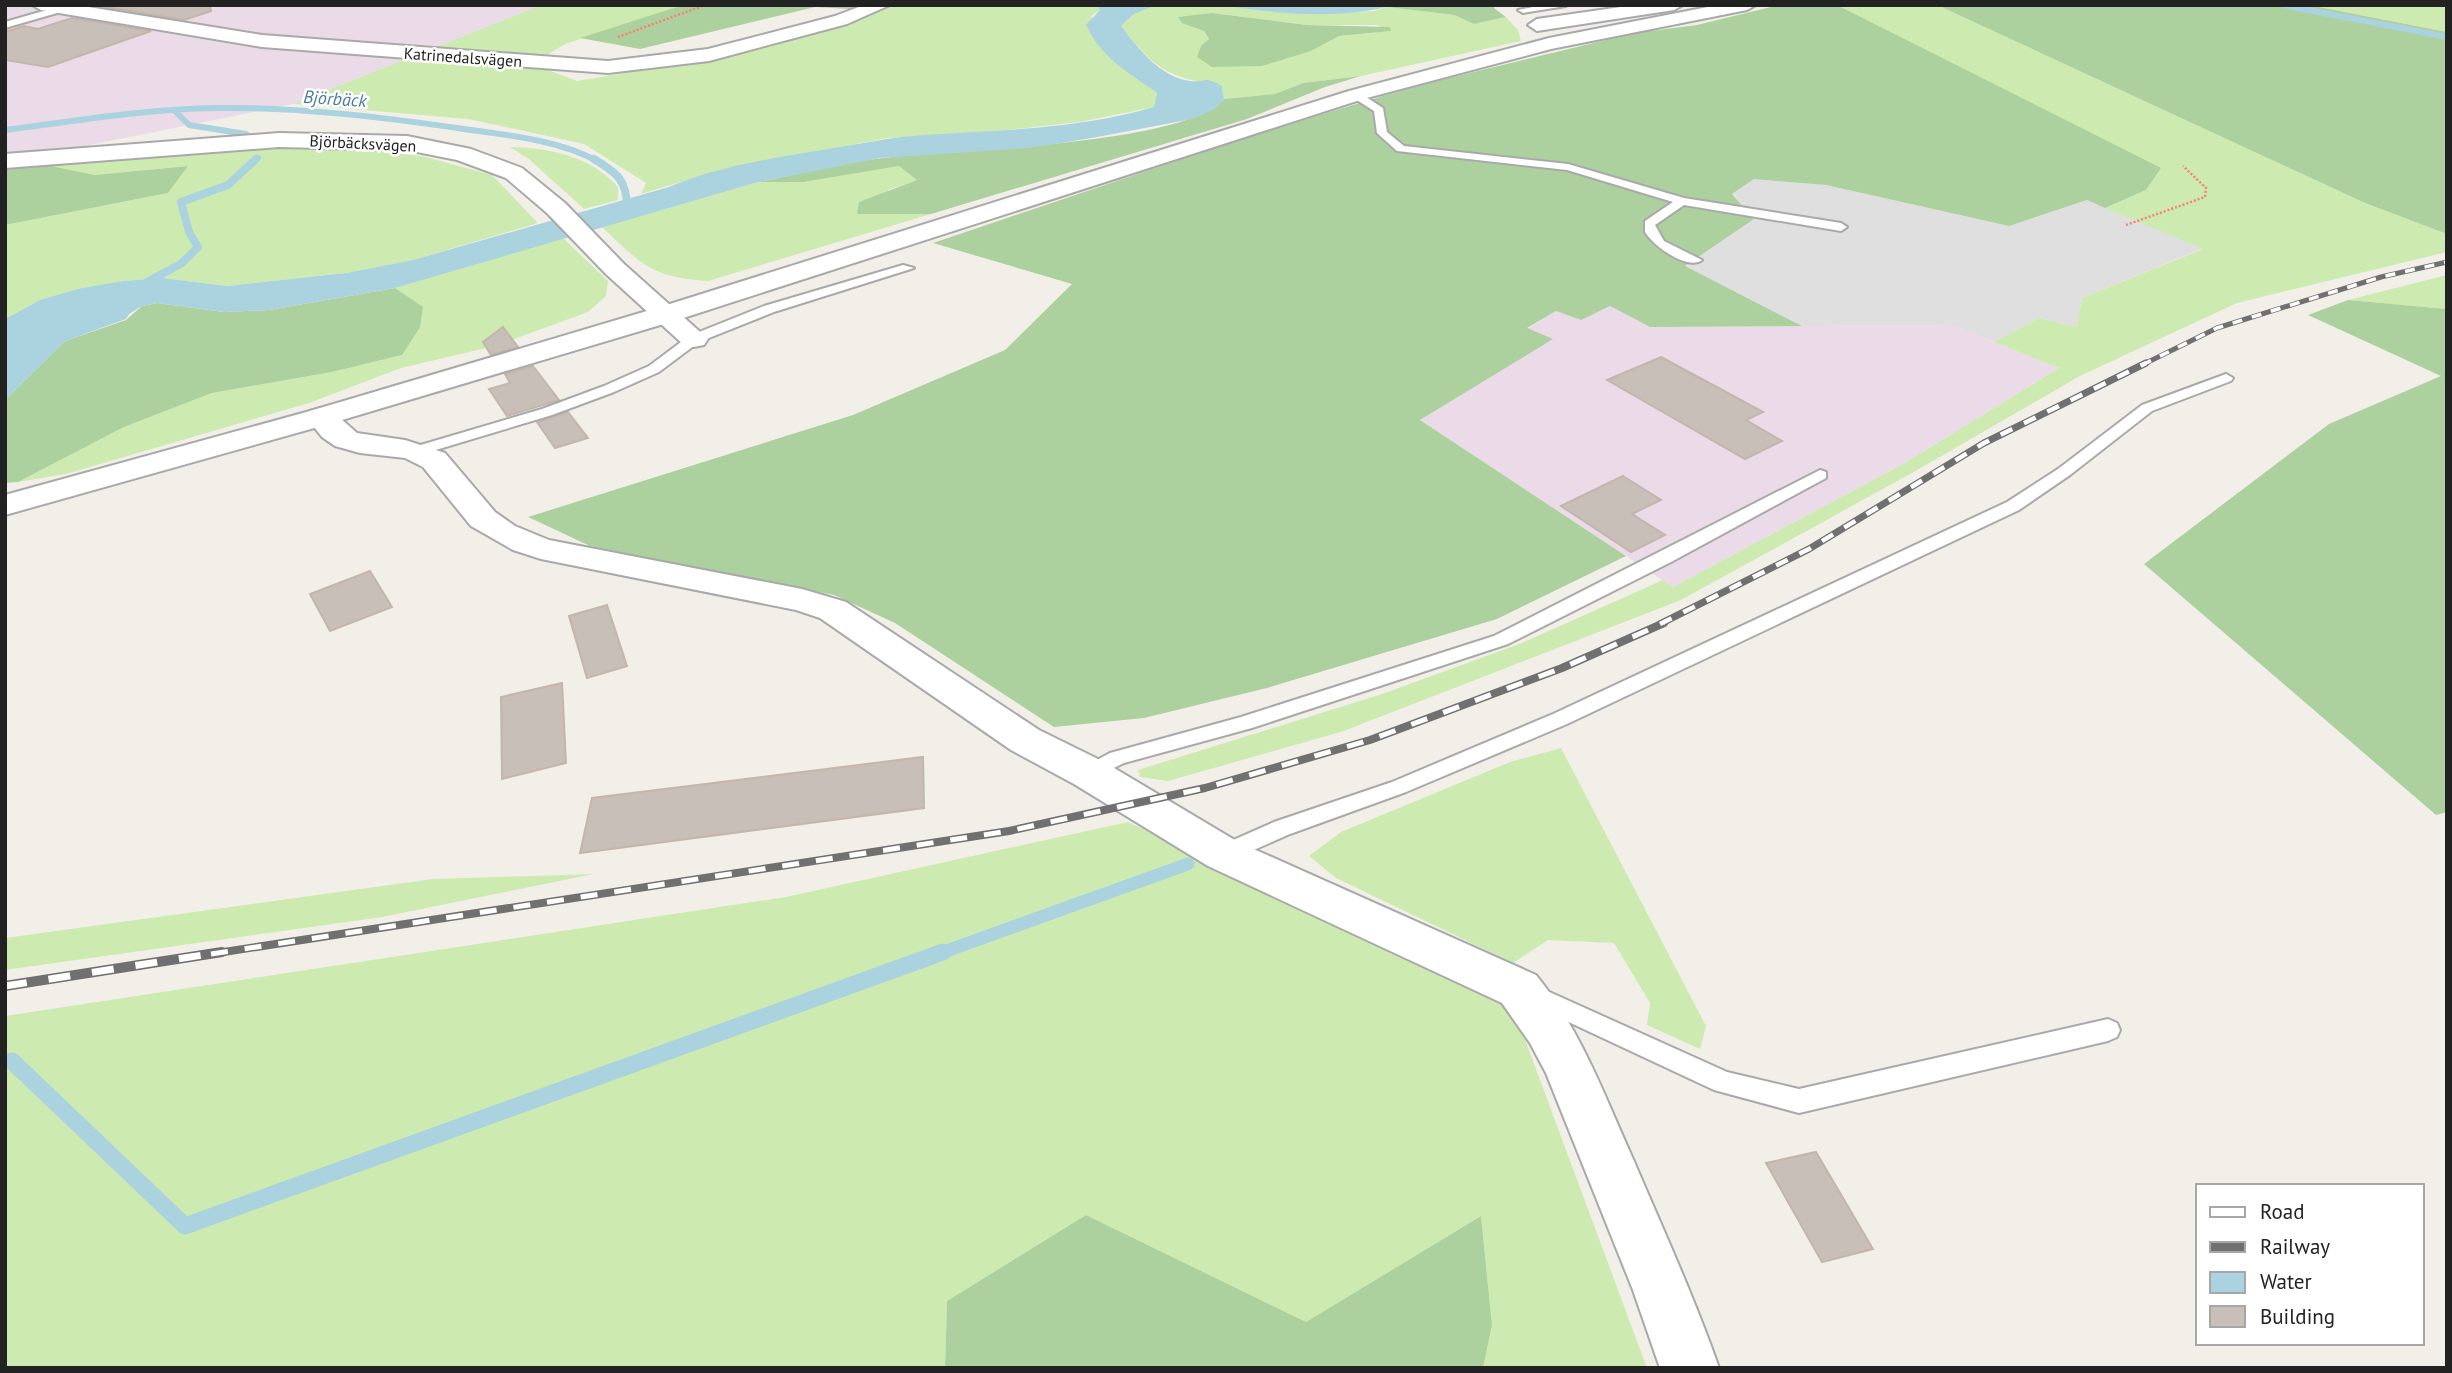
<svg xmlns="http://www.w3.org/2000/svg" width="2452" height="1373" font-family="'PT Sans',sans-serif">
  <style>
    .residential { fill: #e0dfdf }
    .industrial { fill: #ebdbe8 }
    .grass { fill: #cdebb0; fill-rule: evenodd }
    .forest { fill: #add19e }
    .water { fill: #aad3df }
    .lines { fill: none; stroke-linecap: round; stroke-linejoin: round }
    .stream-far3 { stroke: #aad3df; stroke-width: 6 }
    .stream-far2 { stroke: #aad3df; stroke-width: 8 }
    .stream-far1 { stroke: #aad3df; stroke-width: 13 }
    .stream { stroke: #aad3df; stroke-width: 17 }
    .building { fill: #c7bfb8; stroke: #c4b6ab; stroke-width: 2 }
    .service-casing { stroke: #a9a9a9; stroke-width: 4 }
    .minor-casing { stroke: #a9a9a9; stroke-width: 4 }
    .tertiary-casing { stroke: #a9a9a9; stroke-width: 4 }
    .path { stroke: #fa8072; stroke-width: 2.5; stroke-dasharray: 2 2; stroke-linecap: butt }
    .service { fill: #fff; fill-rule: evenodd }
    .minor { fill: #fff; fill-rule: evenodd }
    .tertiary { fill: #fff; fill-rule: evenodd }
    .rail-far3-casing { stroke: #707070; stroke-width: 5 }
    .rail-far2-casing { stroke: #707070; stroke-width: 7 }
    .rail-far1-casing { stroke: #707070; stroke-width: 8 }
    .rail-casing { stroke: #707070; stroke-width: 10 }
    .rail-far3 { stroke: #fff; stroke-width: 3.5; stroke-dasharray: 10; stroke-linecap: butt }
    .rail-far2 { stroke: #fff; stroke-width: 4.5; stroke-dasharray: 13; stroke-linecap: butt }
    .rail-far1 { stroke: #fff; stroke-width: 5; stroke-dasharray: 17; stroke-linecap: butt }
    .rail { stroke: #fff; stroke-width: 7; stroke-dasharray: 22; stroke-linecap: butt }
    .labels { text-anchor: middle; stroke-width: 5; stroke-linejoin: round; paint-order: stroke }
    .far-street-label { font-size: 16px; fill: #222; stroke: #fff }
    .far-water-label { font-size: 18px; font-style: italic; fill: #4a7aab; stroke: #fff }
  </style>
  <rect width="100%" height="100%" fill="#f2efe9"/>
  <path class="residential" d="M1754,178L1826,185L2009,226L2087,200L2204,248L2082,298L2077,327L2039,318L1994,342L1952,325L1802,326L1685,266L1754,219L1732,193Z"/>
  <path class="industrial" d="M5,5H541L293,104L5,162Z
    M1610,306L1650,327L1952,325L2059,368L1903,464L1673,587L1420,420L1552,339L1527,329L1556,311L1581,320Z"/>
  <path class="grass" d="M541,5H683L565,44L532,64L577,81L746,52L841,22L877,5H1097L1100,10L1091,16L1139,80L1157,93L1154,107L1080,122L969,134L888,138L721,170L641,194L646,183L584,144L468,119L293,104Z
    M1157,5H1223L1321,13L1374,11L1387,7L1454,15L1474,24L1506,17L1518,30L1521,41L1361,76L1303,83L1275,94L1224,99L1222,86C1166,77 1155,69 1121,26L1134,14ZM1212,13L1307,25H1377L1390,31L1339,36L1311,51L1290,56L1209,39L1204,31Z
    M1837,5H1937L2365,203L2447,234V252L2237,303L2080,376L1912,473L1681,600L1341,732L1168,781L1140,777L1138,770L1382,694L1522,643L1663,580L1673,587L1903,464L2059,368L1994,342L2039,318L2077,327L2082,298L2203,249L2105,208L2146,190L2160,168Z
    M2309,5H2447V32Z
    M328,146L422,156L492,175L538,223L413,260L346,273L226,286L163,278L123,281L40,300L5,319V225L168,193L187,166L95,175L46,165L212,151Z
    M510,147C550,148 591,156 618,187V200L584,209L530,160Z
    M899,166L918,180L888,190L907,213L931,214L708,281C651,277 642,265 602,227L758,182H804Z
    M563,238L608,281L606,296L588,312L495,346L401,368L309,403L66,474L18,482L124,427L212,393L332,372L402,355L423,308L395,288Z
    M2447,275V309L2348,300Z
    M1561,748L1706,1026L1700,1049L1647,1025L1650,1003L1614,943L1548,940L1513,963L1336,878L1309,856L1341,832L1510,762Z
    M1128,822L1492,988L1513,1007L1647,1368H1483L1492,1325L1481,1216L1306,1322L1086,1215L947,1301L945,1368H5V1016L786,897Z
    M594,874L382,917L5,970V938L433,879Z"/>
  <path class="forest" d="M683,5H877L867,10L815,7L640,49L580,38Z
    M1394,5H1496L1494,8L1506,17L1474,24L1454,15L1387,7Z
    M1779,5H1837L2161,168L2146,190L2105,208L2087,200L2009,226L1826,185L1754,179L1732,194L1754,219L1685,266L1802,326L1650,327L1610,306L1581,320L1556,311L1527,328L1553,339L1420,420L1626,556L1497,619L1267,688L1144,718L1054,727L895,623L834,595L590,546L528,517L853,415L1005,350L1072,284L933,243L1256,134L1420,85L1635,33L1697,25Z
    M1937,5H2309L2447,32V234L2365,203Z
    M1212,13L1307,25L1390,27L1391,31L1339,36L1311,51L1262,66L1212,67L1197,57L1201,46L1209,39L1204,31L1182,23L1178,17Z
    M1361,76L1325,87L1247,119L931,214H857L859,202L917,180L899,166L804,182H758C799,174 841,163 883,158C949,150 1185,145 1224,99L1275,94L1303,83Z
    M46,165L95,175L188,166L168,193L5,225V169Z
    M395,288L423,307L420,327L402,355L332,372L212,393L124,427L18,482L5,483V400L65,341L126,320L142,306L157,303L224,312L269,310Z
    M2348,300L2447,309V812L2436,815L2144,564L2329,424L2441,376L2308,315Z
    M1086,1215L1306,1322L1481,1216L1492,1325L1483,1368H945L947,1301Z"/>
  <path class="water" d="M1097,5H1157L1134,14L1121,26C1139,49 1160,77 1190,81C1207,83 1203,75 1222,86L1224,99L1215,109L1192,119L1092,138L1029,148L880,158L758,182L395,288L269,310L224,312L157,303L142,306L129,314L126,319L65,341L5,400V319L40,300L78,289L123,281L163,278L227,286L346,273L413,260L669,187C718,166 775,158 828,149C860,144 891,137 923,135C1000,130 1080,129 1154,107L1157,93C1127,71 1103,60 1086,25L1100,10Z
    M1223,5H1394C1340,20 1278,14 1223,5Z"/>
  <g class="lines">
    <path class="stream-far3" d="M2283,5L2447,37
      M174,110L189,125L246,134
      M5,130C75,121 145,109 216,108C298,107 382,117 464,129C506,135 560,140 597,161
      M255,161L258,158"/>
    <path class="stream-far2" d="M594,159C617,173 627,180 627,208
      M140,286L182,263L198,247L189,232L181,202L228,185L256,159"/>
    <path class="stream-far1" d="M938,954L1188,864"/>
    <path class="stream" d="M12,1061L185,1226L943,952"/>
  </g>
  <path class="building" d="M94,5H210L211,11L184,20Z
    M72,18L151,31L48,67L5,60V32L24,26L38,29Z
    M503,327L518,347L491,355L483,342Z
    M1661,357L1763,412L1746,420L1782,441L1745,459L1607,380Z
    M533,366L559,400L507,416L489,389L510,383L505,374Z
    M568,412L588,438L555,448L537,422Z
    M1623,476L1661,500L1632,514L1665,535L1631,552L1561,506Z
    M370,571L392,607L330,631L310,594Z
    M607,605L627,666L587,678L569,616Z
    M562,683L566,763L502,779L501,697Z
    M923,757L924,808L580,853L592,798Z
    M1816,1152L1873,1249L1822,1262L1766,1163Z"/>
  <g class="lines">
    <g class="service-casing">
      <path id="service" d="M1543,5L1566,6L1523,13L1518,10Z
        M61,6L64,11L5,28V22Z
        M1352,93H1360L1383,108L1387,132L1404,146L1568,164L1684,198L1841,223L1847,227L1841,231L1684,205L1655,225L1664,241L1702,260C1688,271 1653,246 1645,232V221L1673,202L1567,170L1397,151L1377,133L1374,111L1352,97Z
        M903,265L914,268L774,312L699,342L659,372L614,392L552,415L419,455H407L405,452L407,449L542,409L604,386L649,366L689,336L764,306Z
        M2226,374L2233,378L2231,381L2152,411L2070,475L2019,510L1567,724L1406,792L1290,834L1231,860L1223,862L1215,860L1212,854L1215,848L1274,822L1392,782L1553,714L2007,502L2058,469L2142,405Z
        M1820,470L1826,472V478L1671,562L1508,644L1252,728L1124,763L1089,780L1082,778L1079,773L1082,768L1110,753L1241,717L1494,636Z
        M1536,986L1727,1072L1799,1089L2108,1019L2117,1023L2120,1030L2117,1037L2108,1041L1799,1113L1714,1090L1528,1003L1524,996L1528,989Z"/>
    </g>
    <g class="minor-casing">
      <path id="minor" d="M32,5H76L262,35L608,61L708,49L835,16L864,5H890L847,24L709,61L608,73L262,47L41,10Z
        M1635,5H1683L1674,10L1537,31L1528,25L1537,19Z
        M279,133L407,136L471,149L522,168L565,203L624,264L708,339L704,345L694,347L684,345L606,274L547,213L506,178L457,160L407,150L279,147L5,168V154Z
        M321,408L332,411L357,433L405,440L445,453L495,512L515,526L549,540L802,589L846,602L1039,730L1104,762L1238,842L1536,975C1581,1030 1604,1095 1633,1159C1663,1229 1694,1297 1719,1368H1660L1633,1290L1546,1073L1530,1043L1502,1003L1208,866L1074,784L1011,750L820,618L796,610L541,559L513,550L471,526L423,467L405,458L360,453L335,446L322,437L306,417L310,411Z"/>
    </g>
    <g class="tertiary-casing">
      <path id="tertiary" d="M1718,5H1756L1747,10L1551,49L1363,99L677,320L332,423L5,515V495L310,411L657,308L1349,91L1549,38Z"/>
    </g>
    <path class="path" d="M618,37L705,5
      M2126,225L2205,197L2206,188L2183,166"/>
    <use href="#service" class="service"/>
    <use href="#minor" class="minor"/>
    <use href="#tertiary" class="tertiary"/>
    <g class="rail-far3-casing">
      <path id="rail-far3" d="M2142,365L2217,328L2381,277L2447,262"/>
    </g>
    <g class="rail-far2-casing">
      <path id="rail-far2" d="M1660,624L1809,549L1984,443L2146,363"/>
    </g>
    <g class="rail-far1-casing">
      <path id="rail-far1" d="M211,954L1009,831L1205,788L1370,740L1562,668L1664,623"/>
    </g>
    <g class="rail-casing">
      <path id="rail" d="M5,986L222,952"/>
    </g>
    <use href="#rail-far3" class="rail-far3"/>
    <use href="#rail-far2" class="rail-far2"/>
    <use href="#rail-far1" class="rail-far1"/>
    <use href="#rail" class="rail"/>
  </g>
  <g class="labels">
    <g class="far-street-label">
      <text transform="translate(463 57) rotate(4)" y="6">Katrinedalsvägen</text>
      <text transform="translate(363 143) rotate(3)" y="6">Björbäcksvägen</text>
    </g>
    <g class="far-water-label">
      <text transform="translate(335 99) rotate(4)" y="6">Björbäck</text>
    </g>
  </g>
  <rect width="2452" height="1373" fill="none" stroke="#222222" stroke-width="14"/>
  <rect x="2196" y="1184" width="228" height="161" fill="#ffffff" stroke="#a7a7a7" stroke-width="2"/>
  <rect x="2210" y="1207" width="35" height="10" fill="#ffffff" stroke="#a7a7a7" stroke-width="2"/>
  <text x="2260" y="1219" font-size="21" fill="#222222">Road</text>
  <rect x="2210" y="1242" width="35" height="10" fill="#707070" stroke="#a7a7a7" stroke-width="2"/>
  <text x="2260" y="1254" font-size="21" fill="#222222">Railway</text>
  <rect x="2210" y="1272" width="35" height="21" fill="#aad3df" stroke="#a7a7a7" stroke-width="2"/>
  <text x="2260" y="1289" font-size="21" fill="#222222">Water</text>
  <rect x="2210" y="1306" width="35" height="21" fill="#c7bfb8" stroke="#a7a7a7" stroke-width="2"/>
  <text x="2260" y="1324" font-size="21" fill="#222222">Building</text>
</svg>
